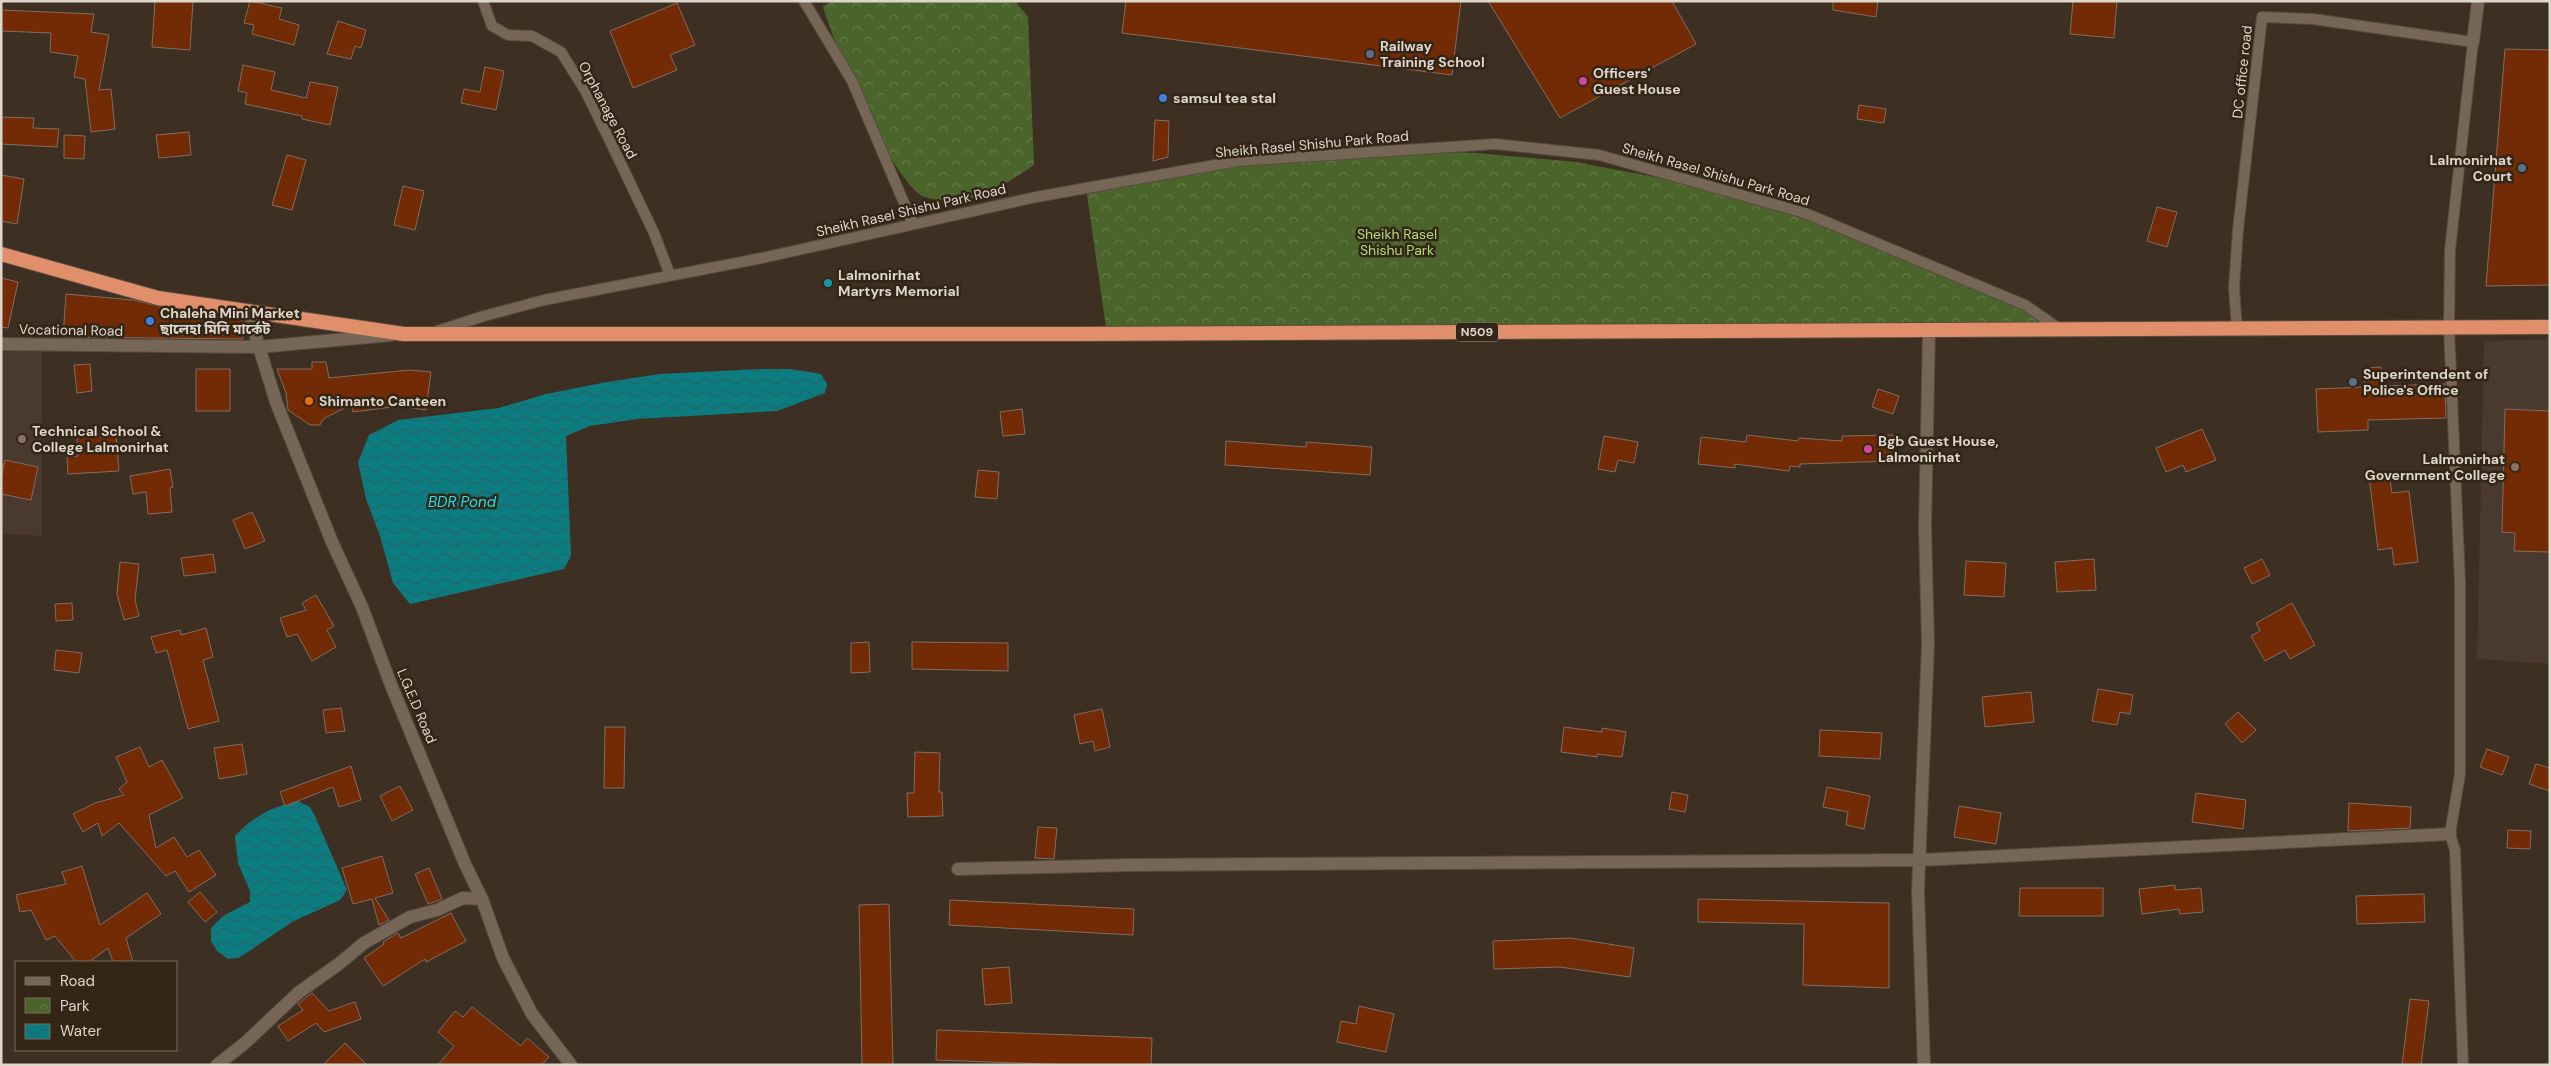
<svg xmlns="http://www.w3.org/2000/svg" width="2551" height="1066" font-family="'DM Sans','Noto Sans Bengali',sans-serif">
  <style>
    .education { fill: #4a392e }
    .park { fill: url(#park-crowns) }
    .water { fill: url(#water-waves) }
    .building { fill: #722b04; stroke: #826c63 }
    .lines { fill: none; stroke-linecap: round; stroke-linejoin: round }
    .service-casing { stroke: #584c3f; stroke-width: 12 }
    .minor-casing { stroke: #584c3f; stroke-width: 14 }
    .tertiary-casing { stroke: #584c3f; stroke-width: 14 }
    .secondary-casing { stroke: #584c3f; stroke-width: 14 }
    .trunk-casing { stroke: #584c3f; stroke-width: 16 }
    .service { stroke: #756655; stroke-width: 10 }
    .minor { stroke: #756655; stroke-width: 12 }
    .tertiary { stroke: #756655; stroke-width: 12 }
    .secondary { stroke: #756655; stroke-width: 12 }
    .trunk { stroke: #e08f6a; stroke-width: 14 }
    .service-dot { fill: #5c6f8a; stroke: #332617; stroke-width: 2 }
    .hotel-dot { fill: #d1479c; stroke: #332617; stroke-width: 2 }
    .shop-dot { fill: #3f7fe0; stroke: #332617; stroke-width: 2 }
    .culture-dot { fill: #0f9aa8; stroke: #332617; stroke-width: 2 }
    .food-dot { fill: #e8710a; stroke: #332617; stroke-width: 2 }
    .education-dot { fill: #8d6e63; stroke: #332617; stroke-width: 2 }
    .labels { text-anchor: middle; stroke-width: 5; stroke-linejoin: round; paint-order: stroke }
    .shield { fill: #332617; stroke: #aba095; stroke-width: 1 }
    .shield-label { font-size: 12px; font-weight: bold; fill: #ded5cb }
    .poi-label { font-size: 14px; font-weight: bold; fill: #ded5cb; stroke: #332617; text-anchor: start }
    .street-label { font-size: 14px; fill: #ded5cb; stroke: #332617 }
    .park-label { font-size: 14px; fill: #aedd77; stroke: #332617 }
    .water-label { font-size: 15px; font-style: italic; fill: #19e5ed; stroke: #332617 }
  </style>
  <defs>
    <pattern id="park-crowns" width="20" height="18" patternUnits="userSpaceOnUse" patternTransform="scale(1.25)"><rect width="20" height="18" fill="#4b642c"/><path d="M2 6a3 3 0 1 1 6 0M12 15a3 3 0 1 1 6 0" fill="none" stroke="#647949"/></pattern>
    <pattern id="water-waves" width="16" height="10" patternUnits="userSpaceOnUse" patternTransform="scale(1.25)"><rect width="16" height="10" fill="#0d7c80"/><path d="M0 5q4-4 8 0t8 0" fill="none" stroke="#236465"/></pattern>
  </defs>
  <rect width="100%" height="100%" fill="#3d2f21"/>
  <path class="education" d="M2550,339V664L2477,659L2484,341Z
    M42,343V536L1,534V344Z"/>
  <path class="park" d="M833,1H1015L1028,17L1034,165C1002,187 965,210 925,197C895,188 831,39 823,6Z
    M1397,150L1477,153L1576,162L1670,180L1794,215L1890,248L2025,305L2061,330L1107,334L1086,188L1160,174Z"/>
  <path class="water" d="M759,369H791L821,374L827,384L825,393L777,411L637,419L590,426L566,436L571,556L564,569L410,604L393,583L380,536L366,499L358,462L369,435L398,420L499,408L546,394L607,382L660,374Z
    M298,801L310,807L315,816L347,890L340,900L292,922L239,958L228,959L217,951L211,941V928L223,916L250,902V891L238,863L235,836C252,817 273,806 298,801Z"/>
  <path class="building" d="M155,1H193L190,50L152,47Z
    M250,1L282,8L279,19L299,25L294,45L252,34L254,25L244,23Z
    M1126,1H1461L1452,75L1122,33Z
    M1488,1H1672L1696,44L1560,118Z
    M1833,1H1878L1876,17L1833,10Z
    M2073,1H2117L2114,38L2070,34Z
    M677,3L695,45L670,55L677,70L633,88L610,31Z
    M1,10L94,14L91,32L109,35L99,90L111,89L115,129L91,132L85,79L74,77L78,56L50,52L51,33L1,31Z
    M338,21L366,30L361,48L355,46L351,59L327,54Z
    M2505,49L2550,50V285L2486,286Z
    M243,65L275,72L271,90L306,98L310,82L338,87L330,125L302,119V116L245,104L247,93L238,91Z
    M485,67L504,71L496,110L461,103L464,89L480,92Z
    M1859,105L1886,109L1884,123L1857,119Z
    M1,117L34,118L33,128L59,129L57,147L1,144Z
    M1155,120L1169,121L1168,157L1153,161Z
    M189,132L191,155L159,158L156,135Z
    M64,135L85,136L84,159L64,158Z
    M287,155L306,160L292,210L272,205Z
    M1,175L24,179L17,224L1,221Z
    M403,186L424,191L415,230L394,225Z
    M2157,207L2177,212L2167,247L2147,241Z
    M1,278L18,282L8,328L1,327Z
    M66,294L133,300L167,308L166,312L242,319L243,339L63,337Z
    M312,362H326L329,378L409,370L431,372L426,410L400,406L353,412L352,404L323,419L320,425H310L288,410L286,393L277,369H312Z
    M90,364L92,391L77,393L74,365Z
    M2381,367V386L2445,384L2446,418L2368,420V430L2318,432L2316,389L2365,387L2364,368Z
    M196,369H230V411H196Z
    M1878,389L1899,396L1893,414L1872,407Z
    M1022,409L1025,434L1003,436L1000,412Z
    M2505,409L2550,411V552L2514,551L2515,533L2502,532Z
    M2202,429L2216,460L2186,472L2183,465L2166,472L2156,448Z
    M116,433L119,471L68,474L67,457L78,456L77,436Z
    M1747,435L1798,441L1799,438L1842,441V436L1893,435L1894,461L1800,464V467L1790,466L1789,471L1735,464V468L1698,464L1701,437L1746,442Z
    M1604,436L1638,442L1634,463L1618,460L1615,472L1598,469Z
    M1226,441L1306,447V442L1372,447L1370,475L1225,465Z
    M5,460L38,467L31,500L1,494V479Z
    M170,469L173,487L170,488L172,512L148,514L146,492L133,494L130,476Z
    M978,470L999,472L997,499L975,497Z
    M2389,474L2392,493L2409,491L2418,562L2394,565L2392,548L2378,550L2369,476Z
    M252,512L265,541L245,549L233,520Z
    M213,554L216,572L184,576L181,558Z
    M2094,559L2096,590L2057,592L2055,562Z
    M2262,559L2270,575L2252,584L2244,568Z
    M1966,561L2006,563L2004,597L1964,595Z
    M120,562L139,564L135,600L139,616L124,620L117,594Z
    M316,595L334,626L327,630L336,647L312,661L297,634L287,637L280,618L306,610L302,603Z
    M72,603L73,620L56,621L55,604Z
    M2292,603L2315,645L2290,659L2285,650L2265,661L2251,636L2260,631L2256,623Z
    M206,628L213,657L203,660L219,721L188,729L167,650L156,653L151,637L180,630L181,635Z
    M869,642L870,672L851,673V643Z
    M912,642L1008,643V671L912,669Z
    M56,650L82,653L79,673L54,670Z
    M2098,689L2133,695L2130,714L2120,712L2117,725L2092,721Z
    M2031,692L2034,722L1985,727L1982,697Z
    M341,708L345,731L326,733L323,710Z
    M1102,709L1110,747L1095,751L1093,741L1080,744L1074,715Z
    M2238,712L2256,730L2242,743L2225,724Z
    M605,727H625L624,788H604Z
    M1564,727L1602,732V728L1626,732L1622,757L1597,754V757L1561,752Z
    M1820,730L1882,733L1880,759L1819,756Z
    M242,744L247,774L219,779L214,748Z
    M140,747L149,767L162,760L183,798L149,815L156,848L174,837L187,857L199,850L216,875L189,892L175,871L166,876L119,823L102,836L98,823L83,832L73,814L95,803L124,795L119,789L127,782L116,757Z
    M2487,749L2509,757L2502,775L2480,767Z
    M915,752L940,753L939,792H942L943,816L908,817L907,793H914Z
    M2536,764L2550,768V791L2529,784Z
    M351,766L361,800L339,807L333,787L285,806L280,792Z
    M400,786L413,810L392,821L380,796Z
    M1827,787L1870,796L1864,829L1846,825L1848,812L1823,807Z
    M1672,792L1688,795L1685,812L1669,809Z
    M2196,793L2246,800L2243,829L2192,822Z
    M2349,803L2411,807L2410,828L2348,831Z
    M1959,806L2001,813L1996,844L1954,837Z
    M1038,827L1057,828L1054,859L1035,858Z
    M2508,830L2531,831L2530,849L2507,848Z
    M382,856L393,893L375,898L389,920L379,925L372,899L353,904L342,868Z
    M82,866L100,925L147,893L161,914L126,938L133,962H113L108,948L89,962H76L55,936L46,940L31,910L20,912L16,895L66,884L62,872Z
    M429,868L442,899L428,904L415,874Z
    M2175,885V890L2201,888L2203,912L2180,914L2179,909L2142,914L2139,889Z
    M2020,888H2103V916H2019Z
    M200,892L217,912L205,922L188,902Z
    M2424,894L2425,922L2357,924L2356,896Z
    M1698,899L1889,903V988L1803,985L1804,924L1698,922Z
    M950,900L1134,909L1133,935L949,925Z
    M889,904L893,1065H862L859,905Z
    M451,913L466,941L426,962L425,959L383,986L364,958L384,944L383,942L398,933L401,938Z
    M1570,938L1634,948L1630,977L1560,967L1494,969L1493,941Z
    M1009,967L1012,1003L985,1005L982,969Z
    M312,993L329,1011L355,1002L361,1019L324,1032L316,1023L288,1041L278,1026L303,1010L298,1004Z
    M2410,999L2429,1001L2421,1065H2402Z
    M1359,1006L1394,1014L1386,1052L1337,1042L1341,1021L1356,1024Z
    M472,1007L521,1046L527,1038L549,1057L542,1065H438L454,1046L438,1032L455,1011L463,1017Z
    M937,1030L1152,1038L1151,1065H1072L936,1060Z
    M345,1043L367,1065H323Z"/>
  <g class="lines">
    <g class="service-casing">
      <path id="service" d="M483,1L492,26L508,35L532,36L561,52L585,90L610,141L654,233L670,275
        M804,1L852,81L913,224
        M2237,329L2234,288L2238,230L2262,17L2313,19L2473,42L2450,250L2449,328L2460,582V774L2450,834L2455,850L2463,1065
        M437,331L484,316L544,300L762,258L1036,197L1238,161L1495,144L1599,155L1805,213L2025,305L2061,330"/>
    </g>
    <g class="minor-casing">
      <path id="minor" d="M2473,42L2478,1
        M958,869L1131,865L1920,860L2450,834
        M217,1065L245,1043L298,993L340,963L364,943L410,917L437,910L463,898L482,899"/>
    </g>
    <g class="tertiary-casing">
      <path id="tertiary" d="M1924,1065L1918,891L1928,644L1925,527L1929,330"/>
    </g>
    <g class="secondary-casing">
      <path id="secondary" d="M248,311L276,402L332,542L362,607L391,685L465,864L482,899L503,958L532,1014L571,1065
        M1,344L259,347L391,335"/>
    </g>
    <g class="trunk-casing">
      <path id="trunk" d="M1,254L158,298L404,334H1076L2550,327"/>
    </g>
    <use href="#service" class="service"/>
    <use href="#minor" class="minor"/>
    <use href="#tertiary" class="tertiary"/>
    <use href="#secondary" class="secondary"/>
    <use href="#trunk" class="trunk"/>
  </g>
  <g class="service-dot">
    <circle cx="1370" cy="54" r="5"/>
    <circle cx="2522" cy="168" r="5"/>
    <circle cx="2353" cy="382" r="5"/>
  </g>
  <g class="hotel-dot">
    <circle cx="1583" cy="81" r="5"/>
    <circle cx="1868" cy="449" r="5"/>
  </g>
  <g class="shop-dot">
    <circle cx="1163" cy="98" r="5"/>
    <circle cx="150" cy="321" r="5"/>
  </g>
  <circle class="culture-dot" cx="828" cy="283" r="5"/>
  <circle class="food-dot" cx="309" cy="401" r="5"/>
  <g class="education-dot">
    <circle cx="22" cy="439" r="5"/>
    <circle cx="2515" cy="467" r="5"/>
  </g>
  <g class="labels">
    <rect class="shield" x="1456" y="322.5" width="42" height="19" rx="4"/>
    <g class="shield-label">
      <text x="1477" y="336">N509</text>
    </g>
    <g class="poi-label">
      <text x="1380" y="51">Railway<tspan x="1380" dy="16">Training School</tspan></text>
      <text x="1593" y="78">Officers'<tspan x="1593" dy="16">Guest House</tspan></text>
      <text x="1173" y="103">samsul tea stal</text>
      <text x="2512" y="165" text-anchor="end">Lalmonirhat<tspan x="2512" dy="16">Court</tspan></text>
      <text x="838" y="280">Lalmonirhat<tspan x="838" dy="16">Martyrs Memorial</tspan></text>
      <text x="160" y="318">Chaleha Mini Market<tspan x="160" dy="16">ছালেহা মিনি মার্কেট</tspan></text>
      <text x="2363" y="379">Superintendent of<tspan x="2363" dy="16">Police's Office</tspan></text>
      <text x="319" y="406">Shimanto Canteen</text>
      <text x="32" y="436">Technical School &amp;<tspan x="32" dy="16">College Lalmonirhat</tspan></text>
      <text x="1878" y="446">Bgb Guest House,<tspan x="1878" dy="16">Lalmonirhat</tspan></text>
      <text x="2505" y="464" text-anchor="end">Lalmonirhat<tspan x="2505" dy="16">Government College</tspan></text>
    </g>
    <g class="street-label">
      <text transform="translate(2242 72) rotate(-84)" y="5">DC office road</text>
      <text transform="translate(608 110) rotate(62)" y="5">Orphanage Road</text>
      <text transform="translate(1312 144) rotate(-5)" y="5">Sheikh Rasel Shishu Park Road</text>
      <text transform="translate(1716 174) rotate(16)" y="5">Sheikh Rasel Shishu Park Road</text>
      <text transform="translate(911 210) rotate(-13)" y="5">Sheikh Rasel Shishu Park Road</text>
      <text transform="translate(71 330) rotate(1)" y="5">Vocational Road</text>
      <text transform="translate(417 706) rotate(67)" y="5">L.G.E.D Road</text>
    </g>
    <g class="park-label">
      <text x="1397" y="239">Sheikh Rasel<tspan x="1397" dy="16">Shishu Park</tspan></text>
    </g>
    <g class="water-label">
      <text x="462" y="507">BDR Pond</text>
    </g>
  </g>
  <rect width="2551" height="1066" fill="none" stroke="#ded5cb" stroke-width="5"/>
  <rect x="15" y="961" width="162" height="90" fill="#332617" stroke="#776c5f"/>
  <rect x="25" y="977" width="25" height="8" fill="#756655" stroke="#776c5f"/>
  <text x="60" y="986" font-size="15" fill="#ded5cb">Road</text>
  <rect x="25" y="998" width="25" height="15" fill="url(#park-crowns)" stroke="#776c5f"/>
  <text x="60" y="1011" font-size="15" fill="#ded5cb">Park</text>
  <rect x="25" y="1024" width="25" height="15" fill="url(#water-waves)" stroke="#776c5f"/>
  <text x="60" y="1036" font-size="15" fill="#ded5cb">Water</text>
</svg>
